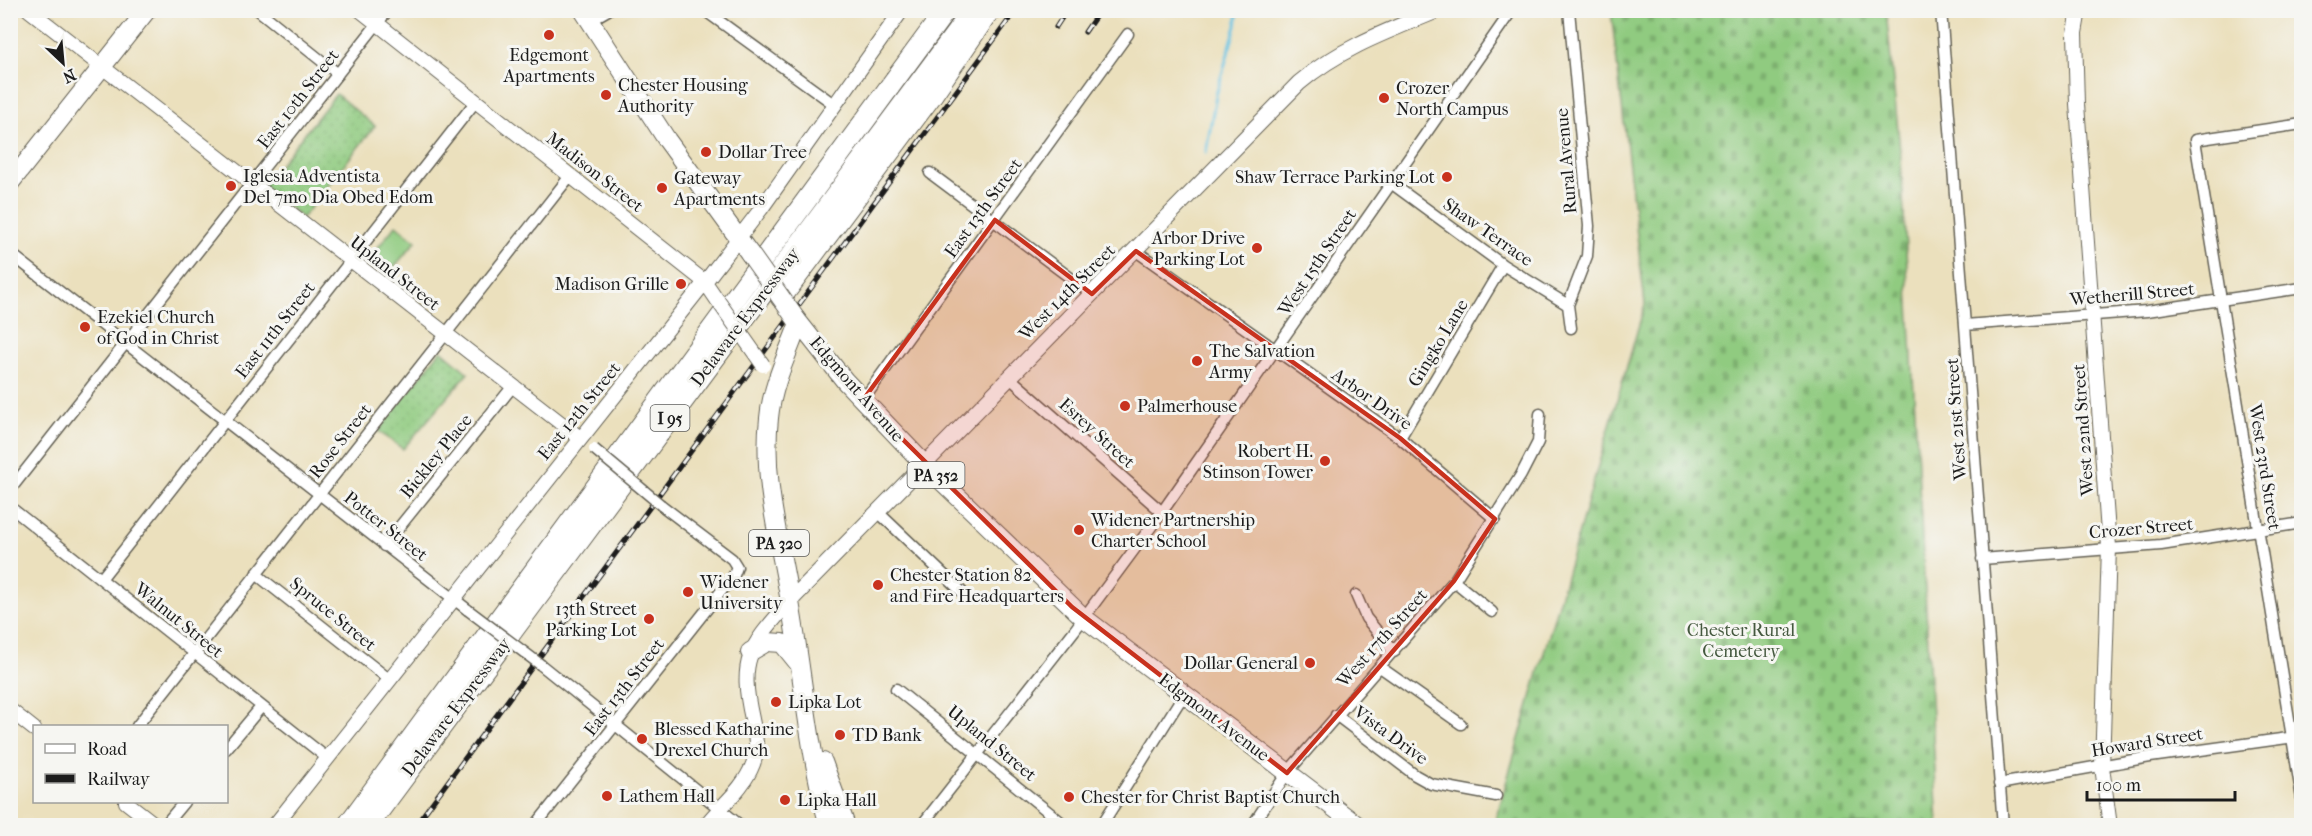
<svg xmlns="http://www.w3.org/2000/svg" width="2312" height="836" font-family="'IM FELL French Canon',serif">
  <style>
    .grass { fill: url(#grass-dots); stroke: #56744e; stroke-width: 1.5 }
    .cemetery { fill: url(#cemetery-stones); stroke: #56744e; stroke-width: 1.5 }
    .pitch { fill: #90cb80; stroke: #56744e; stroke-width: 1.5 }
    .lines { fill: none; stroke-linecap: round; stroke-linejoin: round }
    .stream { stroke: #64c2e3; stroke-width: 3 }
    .minor-casing { stroke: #646154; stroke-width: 13 }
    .tertiary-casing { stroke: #646154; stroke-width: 16 }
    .secondary-casing { stroke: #646154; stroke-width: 17 }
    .primary-casing { stroke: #646154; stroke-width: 20 }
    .motorway-casing { stroke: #646154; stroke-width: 22 }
    .minor { stroke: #fff; stroke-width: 10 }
    .tertiary { stroke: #fff; stroke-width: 14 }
    .secondary { stroke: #fff; stroke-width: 15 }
    .primary { stroke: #fff; stroke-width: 18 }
    .motorway { stroke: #fff; stroke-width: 20 }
    .rail-casing { stroke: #1c1c1c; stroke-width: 5 }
    .rail { stroke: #f6f6f2; stroke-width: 3; stroke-dasharray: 9; stroke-linecap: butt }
    .minor-bridge-casing { stroke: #646154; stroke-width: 13; stroke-linecap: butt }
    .tertiary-bridge-casing { stroke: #646154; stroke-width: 16; stroke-linecap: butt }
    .primary-bridge-casing { stroke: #646154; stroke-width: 20; stroke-linecap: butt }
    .minor-bridge { stroke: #fff; stroke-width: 10 }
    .tertiary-bridge { stroke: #fff; stroke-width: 14 }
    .primary-bridge { stroke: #fff; stroke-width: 18 }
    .marked { fill: #c8321e; fill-opacity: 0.2; stroke: #c8321e; stroke-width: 4.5; stroke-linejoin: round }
    .poi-dot { fill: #c8321e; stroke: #f6f6f2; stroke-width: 2 }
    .labels { text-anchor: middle; stroke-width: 6; stroke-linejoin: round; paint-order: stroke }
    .shield { fill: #f6f6f2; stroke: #5d5d5c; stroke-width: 1.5 }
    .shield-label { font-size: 16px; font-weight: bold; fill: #1c1c1c }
    .poi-label { font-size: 18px; fill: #1c1c1c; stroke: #f6f6f2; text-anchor: start }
    .street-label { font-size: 18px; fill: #1c1c1c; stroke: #f6f6f2 }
    .park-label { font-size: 18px; fill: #45593f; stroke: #f6f6f2 }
  </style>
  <defs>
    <pattern id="grass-dots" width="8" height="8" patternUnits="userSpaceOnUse" patternTransform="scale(1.5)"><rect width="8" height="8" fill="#90cb80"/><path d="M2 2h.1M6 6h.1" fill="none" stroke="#7cae6e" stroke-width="1.8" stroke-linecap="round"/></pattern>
    <pattern id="cemetery-stones" width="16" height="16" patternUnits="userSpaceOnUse" patternTransform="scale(1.5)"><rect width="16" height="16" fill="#90cb80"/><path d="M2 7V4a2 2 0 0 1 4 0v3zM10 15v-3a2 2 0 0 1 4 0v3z" fill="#7cae6e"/></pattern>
  </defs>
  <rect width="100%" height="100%" fill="#f6f6f2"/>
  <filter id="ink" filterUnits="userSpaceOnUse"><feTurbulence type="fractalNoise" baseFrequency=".0167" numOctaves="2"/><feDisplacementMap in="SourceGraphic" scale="12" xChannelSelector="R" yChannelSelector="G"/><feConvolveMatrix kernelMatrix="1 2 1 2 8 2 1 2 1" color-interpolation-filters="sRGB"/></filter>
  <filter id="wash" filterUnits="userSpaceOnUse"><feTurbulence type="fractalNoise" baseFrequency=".008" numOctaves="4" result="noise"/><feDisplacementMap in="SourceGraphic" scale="24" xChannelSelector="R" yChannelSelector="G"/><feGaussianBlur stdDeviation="1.35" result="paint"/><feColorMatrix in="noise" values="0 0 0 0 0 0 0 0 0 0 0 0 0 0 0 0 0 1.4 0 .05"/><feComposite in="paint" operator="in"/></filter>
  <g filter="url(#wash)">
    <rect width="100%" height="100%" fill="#ebe0bd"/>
    <path class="grass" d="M336,94L375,126L302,218L263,186Z
      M441,350L468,373L403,449L378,431Z"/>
    <path class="cemetery" d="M1611,11H1886L1901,160L1938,825H1494L1645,304Z"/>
    <path class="pitch" d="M396,225L416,241L390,272L370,257Z"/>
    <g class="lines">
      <path class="stream" d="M1206,152L1216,95L1236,26L1238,10"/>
    </g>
  </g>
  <g filter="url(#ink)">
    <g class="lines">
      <g class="minor-casing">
        <path id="minor" d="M258,10L338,74
          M704,10L835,105
          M1569,10L1589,226L1587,256L1568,305L1571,328
          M1941,10L2003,826
          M589,21L608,10
          M2302,124L2195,140L2302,799
          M930,173L1092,294
          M1391,183L1503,265L1568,305
          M1136,251L1400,438L1495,519
          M10,253L468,610
          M1965,325L2147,311L2302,288
          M1010,378L1162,512
          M863,400L1128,34
          M1400,438L1503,265
          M10,490L388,10
          M10,507L327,758
          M879,513L962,592
          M384,546L513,386
          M1982,559L2161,545L2302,523
          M256,574L390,680
          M101,579L476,101
          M1454,581L1492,612
          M1356,595L1366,618L1394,652
          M541,665L741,826
          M1380,667L1461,724
          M896,689L1066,826
          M1336,715L1415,775L1431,784L1496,796
          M137,726L570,176
          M226,749L261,707
          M1999,784L2150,757L2302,736
          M164,826L184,802
          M535,826L734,575L737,567L732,559L661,505
          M921,826L1074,631L1162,512L1512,10
          M1101,826L1184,694
          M1252,826L1287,773L1454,581L1521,475L1538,442L1540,414"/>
      </g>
      <g class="tertiary-casing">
        <path id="tertiary" d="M29,10L580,438
          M360,10L705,282L718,301
          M2079,10L2075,33L2077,104L2109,547L2102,767L2110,826
          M10,710L34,729
          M126,802L157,826
          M274,826L705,282L761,209L902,10
          M705,826C721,805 743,790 753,764C759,749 755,734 752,719C738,657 751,646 790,601"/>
      </g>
      <g class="secondary-casing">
        <path id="secondary" d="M790,601L1299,83C1340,48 1390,30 1439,10"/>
      </g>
      <g class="primary-casing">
        <path id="primary" d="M583,10L667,140L750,254
          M10,183L147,10
          M796,319L845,381L925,465L1084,618L1358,826
          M799,323C788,353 772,385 769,418C762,480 780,541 790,602C803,676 809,754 829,826
          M750,652L767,642L782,643L799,664
          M823,762L846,826"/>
      </g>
      <g class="motorway-casing">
        <path id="motorway" d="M781,298L930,98L990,10
          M347,826L946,10
          M368,826L973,10"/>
      </g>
      <use href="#minor" class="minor"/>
      <use href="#tertiary" class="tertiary"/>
      <use href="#secondary" class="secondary"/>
      <use href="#primary" class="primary"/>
      <use href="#motorway" class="motorway"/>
      <g class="rail-casing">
        <path id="rail" d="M1041,14L1043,10
          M1056,27L1067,10
          M1085,32L1100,10
          M415,826L1016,10"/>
      </g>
      <use href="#rail" class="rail"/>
      <g class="minor-bridge-casing">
        <path id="minor-bridge" d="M594,449L661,505
          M468,610L541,665"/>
      </g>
      <g class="tertiary-bridge-casing">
        <path id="tertiary-bridge" d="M718,301L763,365"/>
      </g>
      <g class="primary-bridge-casing">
        <path id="primary-bridge" d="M750,254L796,319"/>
      </g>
      <use href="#minor-bridge" class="minor-bridge"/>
      <use href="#tertiary-bridge" class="tertiary-bridge"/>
      <use href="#primary-bridge" class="primary-bridge"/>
    </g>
  </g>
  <path class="marked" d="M995,220L1092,294L1136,251L1400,438L1495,519L1454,581L1287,773L1072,607L863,400Z"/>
  <g class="poi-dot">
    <circle cx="549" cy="35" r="6"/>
    <circle cx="606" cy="95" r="6"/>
    <circle cx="1384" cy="98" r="6"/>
    <circle cx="706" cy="152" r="6"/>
    <circle cx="1447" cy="177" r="6"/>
    <circle cx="231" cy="186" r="6"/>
    <circle cx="662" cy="188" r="6"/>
    <circle cx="1257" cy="248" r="6"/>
    <circle cx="681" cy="284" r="6"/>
    <circle cx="85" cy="327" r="6"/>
    <circle cx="1197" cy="361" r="6"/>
    <circle cx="1125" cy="406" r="6"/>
    <circle cx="1325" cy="461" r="6"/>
    <circle cx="1079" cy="530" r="6"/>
    <circle cx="878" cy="585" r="6"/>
    <circle cx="688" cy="592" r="6"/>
    <circle cx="649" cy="619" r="6"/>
    <circle cx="1310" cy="663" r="6"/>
    <circle cx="776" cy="702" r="6"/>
    <circle cx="840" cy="735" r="6"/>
    <circle cx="642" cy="739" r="6"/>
    <circle cx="607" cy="796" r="6"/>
    <circle cx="1069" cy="797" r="6"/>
    <circle cx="785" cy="800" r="6"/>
  </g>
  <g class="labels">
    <g class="shield">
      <rect x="650.5" y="405" width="39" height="26" rx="4.5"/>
      <rect x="907.5" y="462" width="57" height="26" rx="4.5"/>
      <rect x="749" y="530" width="60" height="26" rx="4.5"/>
    </g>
    <g class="shield-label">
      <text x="670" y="424">I 95</text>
      <text x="936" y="481">PA 352</text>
      <text x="779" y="549">PA 320</text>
    </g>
    <g class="poi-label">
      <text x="549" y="61" text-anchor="middle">Edgemont<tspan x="549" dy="21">Apartments</tspan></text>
      <text x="618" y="91">Chester Housing<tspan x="618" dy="21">Authority</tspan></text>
      <text x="1396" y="94">Crozer<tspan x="1396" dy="21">North Campus</tspan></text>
      <text x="718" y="158">Dollar Tree</text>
      <text x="243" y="182">Iglesia Adventista<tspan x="243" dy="21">Del 7mo Dia Obed Edom</tspan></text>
      <text x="1435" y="183" text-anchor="end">Shaw Terrace Parking Lot</text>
      <text x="674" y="184">Gateway<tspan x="674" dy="21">Apartments</tspan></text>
      <text x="1245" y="244" text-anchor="end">Arbor Drive<tspan x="1245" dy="21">Parking Lot</tspan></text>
      <text x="669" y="290" text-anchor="end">Madison Grille</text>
      <text x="97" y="323">Ezekiel Church<tspan x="97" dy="21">of God in Christ</tspan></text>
      <text x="1209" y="357">The Salvation<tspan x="1209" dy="21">Army</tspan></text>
      <text x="1137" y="412">Palmerhouse</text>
      <text x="1313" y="457" text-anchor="end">Robert H.<tspan x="1313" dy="21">Stinson Tower</tspan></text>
      <text x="1091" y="526">Widener Partnership<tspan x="1091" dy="21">Charter School</tspan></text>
      <text x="890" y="581">Chester Station 82<tspan x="890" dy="21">and Fire Headquarters</tspan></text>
      <text x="700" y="588">Widener<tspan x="700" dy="21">University</tspan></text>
      <text x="637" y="615" text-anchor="end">13th Street<tspan x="637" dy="21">Parking Lot</tspan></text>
      <text x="1298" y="669" text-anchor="end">Dollar General</text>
      <text x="788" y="708">Lipka Lot</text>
      <text x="654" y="735">Blessed Katharine<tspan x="654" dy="21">Drexel Church</tspan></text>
      <text x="852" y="741">TD Bank</text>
      <text x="619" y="802">Lathem Hall</text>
      <text x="1081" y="803">Chester for Christ Baptist Church</text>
      <text x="797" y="806">Lipka Hall</text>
    </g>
    <g class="street-label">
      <text transform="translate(298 99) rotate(-52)" y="6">East 10th Street</text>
      <text transform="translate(1566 161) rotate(-95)" y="6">Rural Avenue</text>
      <text transform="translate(595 172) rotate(38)" y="6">Madison Street</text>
      <text transform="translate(983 208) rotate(-54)" y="6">East 13th Street</text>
      <text transform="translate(1488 232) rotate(35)" y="6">Shaw Terrace</text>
      <text transform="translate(1317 262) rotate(-56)" y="6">West 15th Street</text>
      <text transform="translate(395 273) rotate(38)" y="6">Upland Street</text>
      <text transform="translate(1067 292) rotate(-45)" y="6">West 14th Street</text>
      <text transform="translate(2132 294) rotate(-5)" y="6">Wetherill Street</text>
      <text transform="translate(745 317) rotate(-53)" y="6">Delaware Expressway</text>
      <text transform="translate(275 330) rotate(-52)" y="6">East 11th Street</text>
      <text transform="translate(1438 343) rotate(-59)" y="6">Gingko Lane</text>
      <text transform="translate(857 389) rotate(49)" y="6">Edgmont Avenue</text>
      <text transform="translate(1372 399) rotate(35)" y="6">Arbor Drive</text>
      <text transform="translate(579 411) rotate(-51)" y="6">East 12th Street</text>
      <text transform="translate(1956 419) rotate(-94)" y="6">West 21st Street</text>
      <text transform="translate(2083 430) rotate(-94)" y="6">West 22nd Street</text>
      <text transform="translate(1097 433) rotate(42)" y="6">Esrey Street</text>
      <text transform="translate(340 441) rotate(-52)" y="6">Rose Street</text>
      <text transform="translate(436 456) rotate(-51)" y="6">Bickley Place</text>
      <text transform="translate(2265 467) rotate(81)" y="6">West 23rd Street</text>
      <text transform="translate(386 526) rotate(38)" y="6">Potter Street</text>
      <text transform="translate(2141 528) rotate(-5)" y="6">Crozer Street</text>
      <text transform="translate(333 614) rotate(39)" y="6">Spruce Street</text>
      <text transform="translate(179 620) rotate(39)" y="6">Walnut Street</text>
      <text transform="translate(1382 638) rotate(-48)" y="6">West 17th Street</text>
      <text transform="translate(624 687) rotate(-52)" y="6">East 13th Street</text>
      <text transform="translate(456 707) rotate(-53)" y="6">Delaware Expressway</text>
      <text transform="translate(1214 717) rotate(37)" y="6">Edgmont Avenue</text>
      <text transform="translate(1391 735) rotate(36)" y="6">Vista Drive</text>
      <text transform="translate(2147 742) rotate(-9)" y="6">Howard Street</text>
      <text transform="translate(992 743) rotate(39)" y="6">Upland Street</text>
    </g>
    <g class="park-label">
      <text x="1741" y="636">Chester Rural<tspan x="1741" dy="21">Cemetery</tspan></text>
    </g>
  </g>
  <rect width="2312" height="836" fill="none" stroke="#f6f6f2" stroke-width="36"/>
  <rect x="33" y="725" width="195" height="78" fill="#f6f6f2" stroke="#9f9f9c" stroke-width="1.5"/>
  <rect x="45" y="744" width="30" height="9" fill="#ffffff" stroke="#9f9f9c" stroke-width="1.5"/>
  <text x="87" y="755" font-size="18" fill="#1c1c1c">Road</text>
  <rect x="45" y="774" width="30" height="9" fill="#1c1c1c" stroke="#9f9f9c" stroke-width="1.5"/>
  <text x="87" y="785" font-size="18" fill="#1c1c1c">Railway</text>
  <g transform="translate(63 63) rotate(154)" stroke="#f6f6f2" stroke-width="4.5" paint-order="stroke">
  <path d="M0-4.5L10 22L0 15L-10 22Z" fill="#1c1c1c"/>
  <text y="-9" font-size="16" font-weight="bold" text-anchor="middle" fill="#1c1c1c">N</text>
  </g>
  <path d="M2087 791v9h148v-9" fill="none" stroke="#1c1c1c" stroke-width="3"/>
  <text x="2096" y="791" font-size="18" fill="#1c1c1c" stroke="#f6f6f2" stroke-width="4.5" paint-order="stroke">100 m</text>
</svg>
